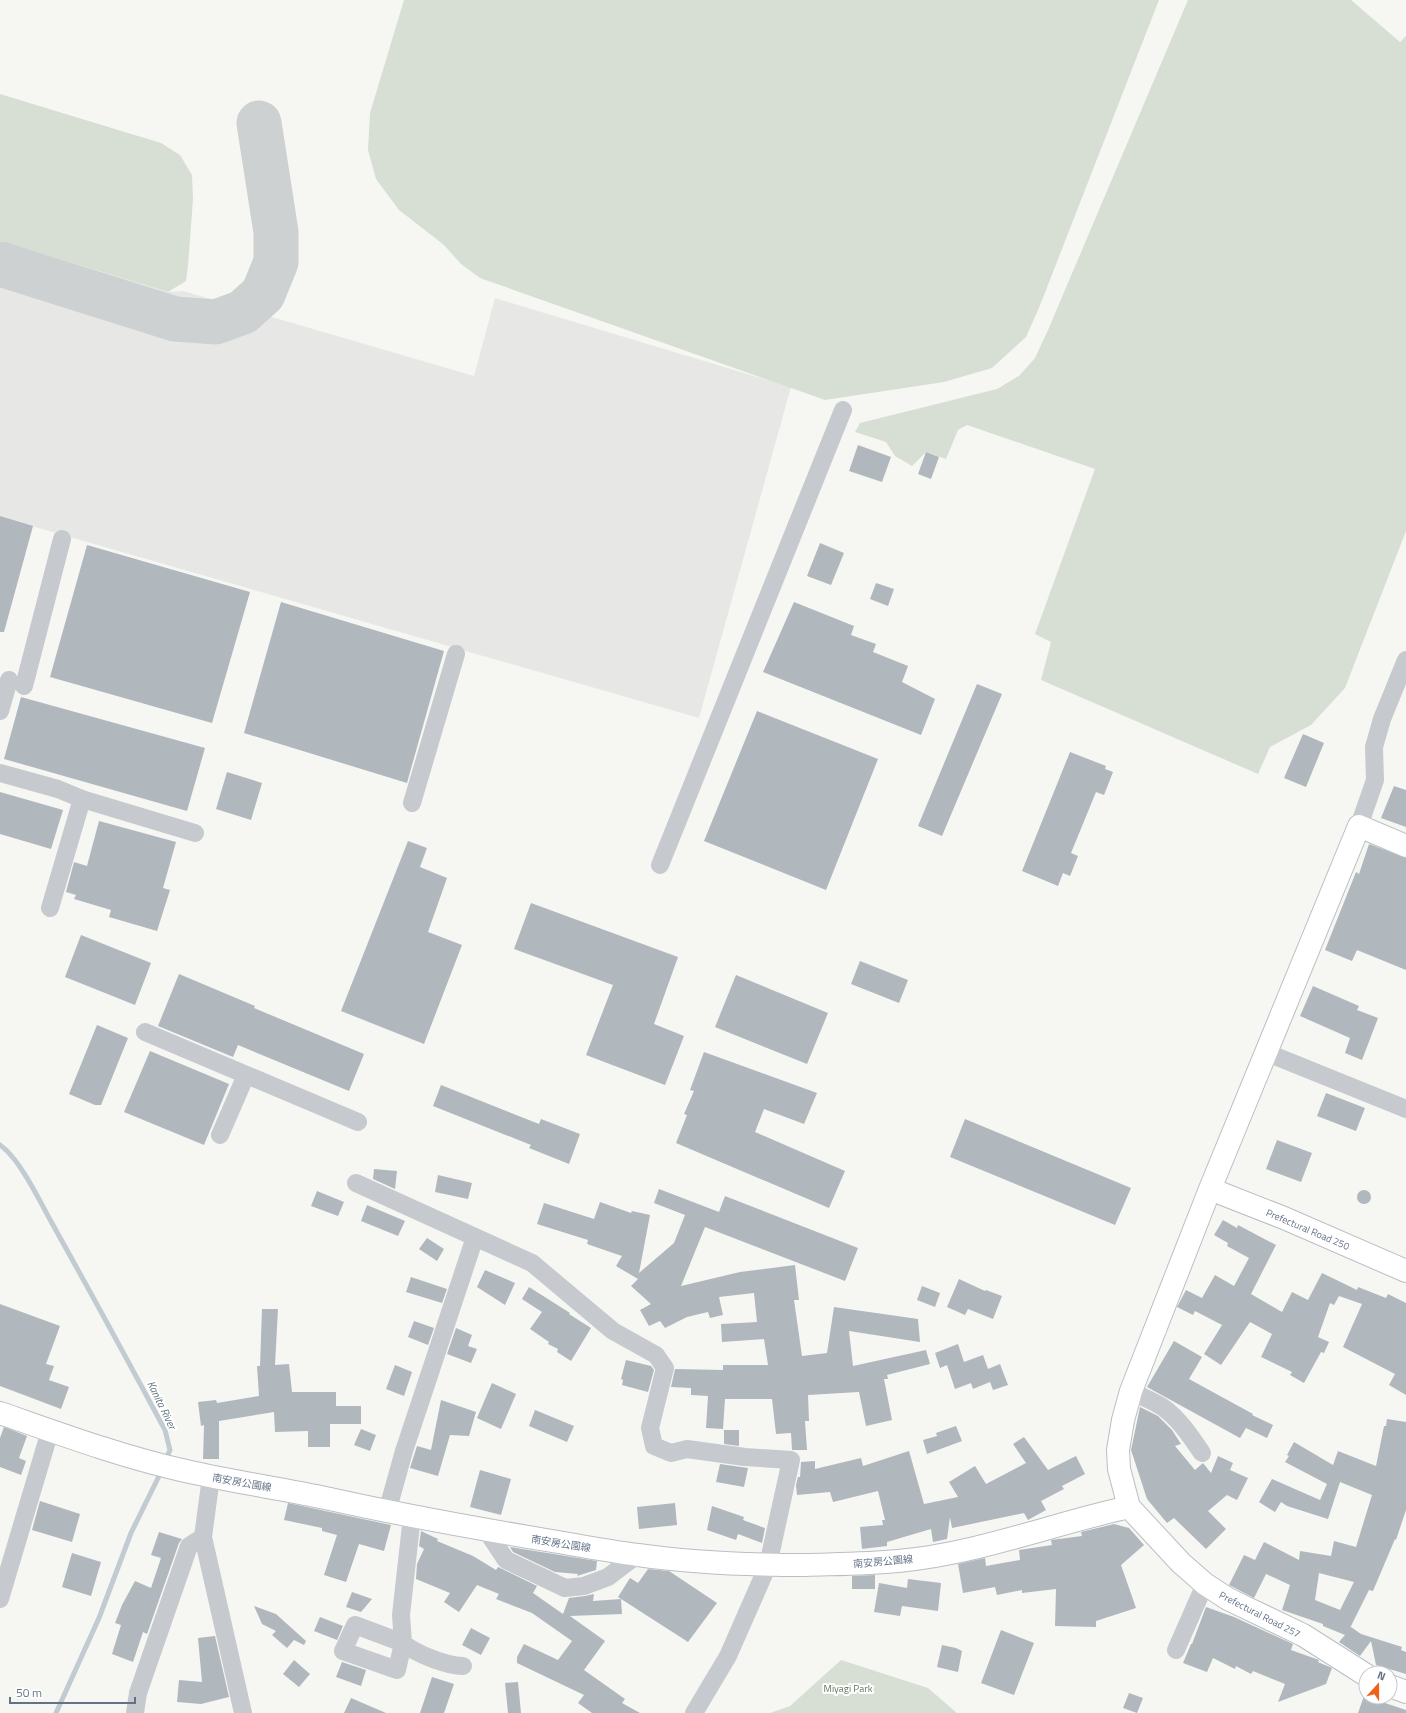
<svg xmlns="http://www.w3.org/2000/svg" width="1406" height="1713" font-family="'Titillium Web','Noto Sans JP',sans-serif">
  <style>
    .built { fill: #e7e8e6 }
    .green { fill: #d7dfd4 }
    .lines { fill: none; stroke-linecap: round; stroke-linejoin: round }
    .stream { stroke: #c2cbd1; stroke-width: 5 }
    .taxiway { stroke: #ced1d2; stroke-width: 45 }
    .building { fill: #b0b7bd; fill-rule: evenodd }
    .secondary-casing { stroke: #babec4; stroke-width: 24 }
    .street { stroke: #c6c9cd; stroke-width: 18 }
    .secondary { stroke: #fff; stroke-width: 22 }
    .labels { text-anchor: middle; stroke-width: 4; stroke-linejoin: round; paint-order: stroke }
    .street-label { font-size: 10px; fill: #637387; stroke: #fff }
    .park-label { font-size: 10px; fill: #61785f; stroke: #fff }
    .water-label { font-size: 11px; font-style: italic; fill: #5f7583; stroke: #fff }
  </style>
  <rect width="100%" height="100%" fill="#f6f7f3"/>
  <path class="built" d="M0,241L168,292L183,291L474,376L495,298L791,387L699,718L0,517Z"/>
  <path class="green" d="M404,0H1159L1039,308L1026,337L992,368L944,382L825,400L480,278L461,264L444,245L399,210L376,179L368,150L370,113Z
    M1188,0H1351L1400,42L1406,36V531L1345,688L1311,725L1270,747L1258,774L1041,680L1051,642L1035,634L1095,469L967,425L958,430L946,459L926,452L912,466L895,456L886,442L855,432L860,423L997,389L1019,376L1035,358L1048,330Z
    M0,94L161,143L180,155L192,175L193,199L188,266L186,281L168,292L0,241Z
    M841,1660L928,1688L957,1713H770L790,1706Z"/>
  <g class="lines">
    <path class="stream" d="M0,1145C21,1160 40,1202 53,1225C91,1293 128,1361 165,1430L170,1450L165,1461
      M56,1713L99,1618L131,1533L162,1470"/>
    <path class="taxiway" d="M0,264L175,319L216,322L243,312L263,294L276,262V232L259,123"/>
  </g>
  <path class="building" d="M858,445L891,457L882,482L849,471Z
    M926,452L939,457L931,479L918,474Z
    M0,516L33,526L4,632H0Z
    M820,543L844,553L831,585L807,576Z
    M87,545L250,592L212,723L50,677Z
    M876,583L894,589L888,606L870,599Z
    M281,602L444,651L407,783L244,733Z
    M794,602L854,626L851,635L876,644L873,652L908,666L902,682L935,699L921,735L763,672Z
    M977,684L1002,694L942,836L918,826Z
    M21,697L205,748L187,811L4,759Z
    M757,711L878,759L826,890L704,841Z
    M1303,734L1324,743L1306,787L1284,778Z
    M1070,752L1106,766L1105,769L1113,772L1104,795L1096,792L1071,853L1078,856L1070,876L1063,873L1058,886L1022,871Z
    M227,772L262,783L251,820L216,809Z
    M1394,786L1406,790V827L1381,818Z
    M0,792L63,810L51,849L0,834Z
    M99,821L176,842L163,888L170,890L157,931L109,917L111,910L74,899L76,895L66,892L74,862L87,866Z
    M408,841L427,848L420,867L447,878L428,932L462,945L424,1044L341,1011Z
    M1369,844L1406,858V970L1357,950L1352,961L1325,950L1356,872L1359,874Z
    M531,903L678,957L654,1024L684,1036L665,1085L586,1055L613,985L514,949Z
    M81,935L151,963L135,1005L65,977Z
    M860,961L908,980L899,1003L851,984Z
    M179,974L255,1006L254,1008L364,1054L349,1091L238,1045L233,1057L158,1026Z
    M736,975L828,1013L807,1064L715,1027Z
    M1313,986L1359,1006L1357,1010L1378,1018L1362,1060L1345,1053L1350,1038L1300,1016Z
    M97,1025L128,1038L101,1105H95L69,1094Z
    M150,1051L229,1084L204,1145L124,1112Z
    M704,1052L817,1093L804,1124L764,1109L755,1132L845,1171L829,1208L676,1143L687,1115L684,1114L694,1091L690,1090Z
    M441,1085L539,1124L541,1119L580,1134L569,1164L529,1148L531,1145L433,1106Z
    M1326,1093L1365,1108L1356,1131L1317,1116Z
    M965,1119L1131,1188L1115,1225L950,1157Z
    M1277,1140L1312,1153L1301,1182L1266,1169Z
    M374,1169L397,1171L395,1189L373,1179Z
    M438,1175L472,1183L468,1199L435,1192Z
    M659,1189L719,1212L725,1196L858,1248L845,1281L705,1227L681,1286L740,1272L795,1265L799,1300H794L802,1356L827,1353L834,1307L918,1319L920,1342L849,1331L853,1366L926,1350L930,1364L887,1375L888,1379H884L892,1420L866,1426L859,1392L808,1395L809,1421H805L807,1450H792L791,1433L776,1434L772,1399H725L723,1429L706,1428L708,1396L691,1395V1388L671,1387L675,1369L723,1370V1365H768L764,1339L722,1342L721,1324L757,1322L754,1293L719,1297L723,1315L710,1318L708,1312L687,1317L665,1328L660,1321L649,1326L640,1310L651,1304L631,1286L638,1279L616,1266L622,1256L587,1244L588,1240L537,1224L544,1203L594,1219L600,1202L631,1213L632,1211L650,1215L639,1273L674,1243L685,1215L654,1203Z
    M1357 1197a7 7 0 1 1 14 0a7 7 0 1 1-14 0Z
    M317,1191L344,1202L338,1216L311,1206Z
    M367,1205L405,1221L398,1236L361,1221Z
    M1223,1220L1237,1228L1238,1225L1276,1245L1251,1294L1282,1312L1292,1292L1308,1300L1322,1273L1357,1290L1358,1287L1386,1298L1388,1294L1406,1303V1395L1389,1385L1395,1374L1343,1347L1362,1304L1339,1296L1334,1305L1330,1303L1318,1337L1329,1342L1324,1353L1321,1352L1304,1383L1290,1375L1292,1372L1261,1357L1272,1334L1250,1322L1221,1365L1204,1354L1222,1325L1195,1311L1193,1315L1177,1307L1186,1290L1202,1298L1215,1275L1234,1286L1249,1258L1227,1246L1228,1243L1214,1235Z
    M427,1238L444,1249L437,1261L419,1249Z
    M485,1270L515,1283L505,1305L477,1287Z
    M411,1277L447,1289L442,1303L406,1292Z
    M959,1279L985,1291L986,1290L1002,1296L993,1319L968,1309L965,1315L947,1307Z
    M922,1286L940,1293L935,1307L917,1300Z
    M529,1287L570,1313L569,1314L591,1328L571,1361L557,1352L558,1349L548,1344L549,1342L530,1329L542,1312L522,1299Z
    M0,1304L60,1326L46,1364L54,1366L49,1380L69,1387L61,1409L0,1386Z
    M262,1309H278L275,1365L289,1364L292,1392H336V1406H361V1424H330V1447H308V1431L275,1432L274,1412L219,1421V1459H203L204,1425L201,1426L198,1402L216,1400L217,1403L259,1396L257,1366H260Z
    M414,1321L434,1328L428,1345L408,1337Z
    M456,1328L472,1335L468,1346L477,1349L471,1363L447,1354Z
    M1174,1341L1202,1357L1189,1379L1253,1414L1252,1415L1273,1425L1267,1438L1246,1428L1240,1438L1147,1387Z
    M958,1344L964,1362L983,1355L988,1369L1000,1364L1008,1385L993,1390L990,1382L973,1389L971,1383L955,1389L947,1365L940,1368L935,1353Z
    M626,1360L651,1366L654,1370L648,1392L622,1385L623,1380L621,1379Z
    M395,1365L412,1372L404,1396L386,1389Z
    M492,1383L516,1394L501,1429L477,1418Z
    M441,1400L476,1412L469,1436L450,1435L438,1476L410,1468L417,1446L431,1450Z
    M1140,1407L1158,1416L1172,1430L1181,1444L1175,1446L1195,1470L1203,1463L1211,1473L1218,1456L1233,1463L1230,1470L1248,1478L1237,1500L1227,1495L1208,1511L1226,1529L1206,1549L1174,1518L1167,1523L1147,1499L1131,1450Z
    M535,1410L574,1426L567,1442L529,1426Z
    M1387,1419L1406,1422V1510L1396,1540L1395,1539L1373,1591L1369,1590L1350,1628L1351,1627L1361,1634L1402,1647L1401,1650L1406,1652V1674L1376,1665L1371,1641L1360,1656L1339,1642L1345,1635L1323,1626V1624L1282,1610L1290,1585L1266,1574L1254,1598L1229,1585L1244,1555L1255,1560L1264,1542L1299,1560L1300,1551L1331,1556L1334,1541L1356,1547L1372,1495L1340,1482L1328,1519L1287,1506L1281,1502L1275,1512L1259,1502L1272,1479L1320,1500L1327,1484L1285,1462L1289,1456L1287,1455L1294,1442L1333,1465L1338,1451L1376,1466L1384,1426H1386ZM1319,1573L1354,1582L1340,1610L1315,1600Z
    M956,1426L962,1441L927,1454L923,1440L937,1436L936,1433Z
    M4,1427L27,1436L19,1458L26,1461L21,1475L0,1467V1438Z
    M361,1429L376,1435L370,1451L354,1445Z
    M724,1430H739V1446L724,1444Z
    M1024,1437L1048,1470L1076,1456L1085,1474L1062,1486L1064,1489L1041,1501L1046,1510L1028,1520L1024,1513L952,1528L950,1517L947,1539L933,1542L931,1529L887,1542V1546L862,1549L860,1527L883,1525L882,1520H885L878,1491L833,1502L830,1492L797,1495L796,1485L798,1477H800L801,1462L815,1461V1469L861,1458L863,1466L909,1451L924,1504L958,1497L949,1482L975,1466L986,1484L1026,1463L1013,1444Z
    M720,1464L748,1468L744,1487L716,1482Z
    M480,1470L511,1479L501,1515L470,1507Z
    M40,1501L80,1514L72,1542L32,1530Z
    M288,1503L391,1525L384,1551L359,1544L346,1582L324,1575L337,1535L322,1531V1528L284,1520Z
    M675,1503L677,1525L639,1529L637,1507Z
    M712,1506L744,1517L743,1520L765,1528L762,1543L738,1534L736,1540L707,1530Z
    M1114,1524L1129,1528L1144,1545L1121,1565L1136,1608L1096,1621V1627L1055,1626L1056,1589L1022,1593V1590L997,1595L995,1587L963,1593L958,1564L985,1558L986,1566L1020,1560L1019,1550L1052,1545L1051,1540L1082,1536L1081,1532Z
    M421,1531L438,1539L437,1541L473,1556L496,1570L498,1567L537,1586L533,1593L563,1614L569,1598L585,1596L594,1594L593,1601L621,1599L622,1614L570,1616L605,1641L584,1670L625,1699L622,1703L640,1713H592L578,1703L584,1695L517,1663V1657L524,1644L558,1660L572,1641L532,1613L496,1599L499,1594L477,1585L459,1612L444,1602L450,1593L416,1579L417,1564L424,1549L419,1546Z
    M159,1532L182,1539L179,1543L147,1634L143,1632L133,1662L112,1654L121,1625L115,1623L122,1605L135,1581L151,1588L161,1558L151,1555Z
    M510,1547L597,1561L596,1570L577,1576L578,1574L555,1572L513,1552Z
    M72,1553L101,1562L91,1596L62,1587Z
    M648,1569L669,1571L717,1603L688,1642L618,1597L630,1578L638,1583Z
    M875,1575V1589H852V1576Z
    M908,1579L941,1583L938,1611L902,1606L900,1616L874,1612L879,1583L907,1588Z
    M352,1592L372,1599L361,1612L346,1607Z
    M254,1606L276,1614L306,1641L304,1645L294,1640L287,1648L272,1635L276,1631L262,1624Z
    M1206,1607L1234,1617L1293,1644L1291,1650L1319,1660L1318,1662L1332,1668L1326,1684L1278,1702L1285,1684L1253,1671L1251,1674L1236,1666L1235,1669L1213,1658L1207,1672L1183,1663L1191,1644H1192Z
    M320,1617L343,1626L337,1640L314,1631Z
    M471,1628L490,1638L481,1655L462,1645Z
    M1001,1630L1034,1643L1014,1695L981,1683Z
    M215,1636L229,1697L201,1704L177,1702L179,1680L202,1682L198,1638Z
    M942,1645L956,1648L962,1651L958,1672L937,1667Z
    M294,1660L310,1674L299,1687L283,1674Z
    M342,1662L366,1670L361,1686L336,1677Z
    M432,1677L454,1684L444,1713H420Z
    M518,1682L521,1713H508L505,1683Z
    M1129,1693L1143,1698L1137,1713L1123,1708Z
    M1364,1696L1406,1710V1713H1358Z
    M351,1698L386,1713H344Z"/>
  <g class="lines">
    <g class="secondary-casing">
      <path id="secondary" d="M1210,1189L1284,1218L1406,1271
        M0,1413C58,1433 117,1455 177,1469C227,1481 279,1488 330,1499C402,1515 474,1528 546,1540C577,1545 607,1551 638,1555C694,1563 749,1565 805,1565C836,1564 867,1564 898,1561C977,1554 1052,1524 1129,1507
        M1366,1675L1303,1635L1228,1599L1205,1584L1181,1563L1129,1507L1119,1469L1118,1450L1123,1420L1131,1391L1210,1189L1359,826L1406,846
        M1390,1686L1406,1692"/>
    </g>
    <path class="street" d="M24,686L62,539
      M0,711L9,680
      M0,773L58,789L82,799L195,833
      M412,803L456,654
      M1359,826L1375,780L1374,747L1382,719L1406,660
      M660,865L843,410
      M50,908L82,799
      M145,1032L358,1122
      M1265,1052L1406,1109
      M220,1135L246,1075
      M356,1183L532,1263L613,1331L656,1355L665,1368L650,1428L654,1446L671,1453L687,1449L745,1457L791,1460L768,1565L728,1656L694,1713
      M1131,1391C1142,1397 1154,1401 1164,1408C1180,1420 1191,1437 1202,1453
      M211,1477L203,1537L243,1713
      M387,1512L404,1451L475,1237
      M412,1516L401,1615L403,1643L397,1670L343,1651L355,1625L403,1643C416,1654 447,1666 463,1666
      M486,1530L506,1560L565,1588L584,1586L608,1577L637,1555
      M0,1599L50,1431
      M1176,1650L1205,1584
      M135,1713L138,1693L189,1546L203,1537"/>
    <use href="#secondary" class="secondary"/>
  </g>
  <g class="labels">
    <g class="street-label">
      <text transform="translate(1308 1229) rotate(23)" y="4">Prefectural Road 250</text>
      <text transform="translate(242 1482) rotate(10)" y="4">南安房公園線</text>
      <text transform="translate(561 1543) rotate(9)" y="4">南安房公園線</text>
      <text transform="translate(883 1561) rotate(-5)" y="4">南安房公園線</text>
      <text transform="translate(1260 1614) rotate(27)" y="4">Prefectural Road 257</text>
    </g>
    <g class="park-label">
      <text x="848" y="1692">Miyagi Park</text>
    </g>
    <g class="water-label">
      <text transform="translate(162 1405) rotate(64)" y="4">Kanita River</text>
    </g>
  </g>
  <g transform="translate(1378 1685) rotate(21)"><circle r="19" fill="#ffffff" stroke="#c1c7cf"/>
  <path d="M0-3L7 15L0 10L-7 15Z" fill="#f16219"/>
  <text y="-6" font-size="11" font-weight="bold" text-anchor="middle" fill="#637387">N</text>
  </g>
  <path d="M10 1697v6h125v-6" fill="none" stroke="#637387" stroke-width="2"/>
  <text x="16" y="1697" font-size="12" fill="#637387" stroke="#ffffff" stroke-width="3" paint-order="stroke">50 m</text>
</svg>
